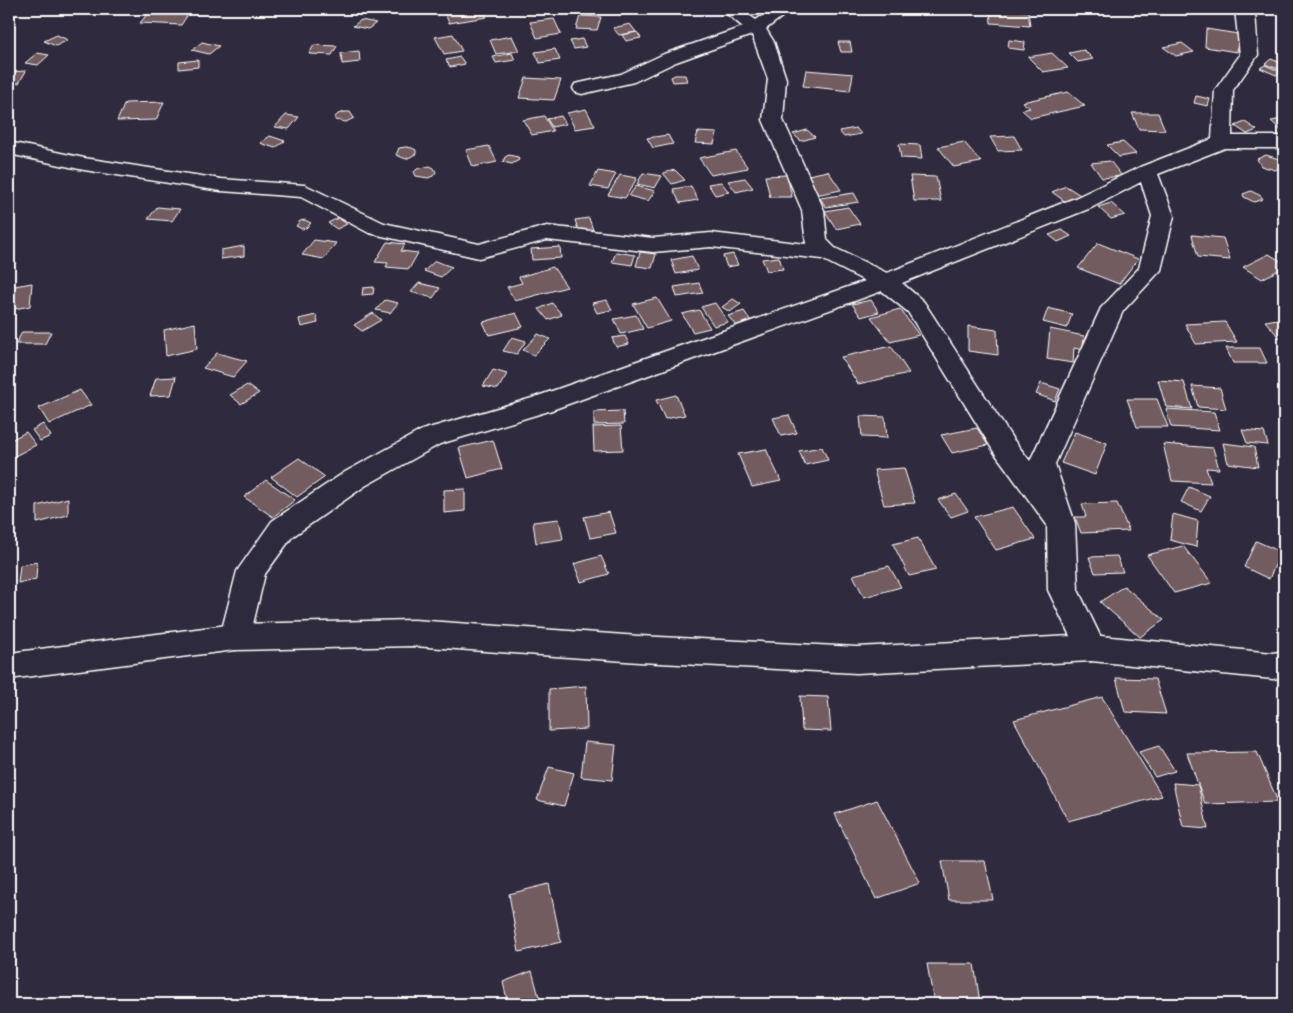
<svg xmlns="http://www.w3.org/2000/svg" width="1293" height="1013" font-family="Dekko,sans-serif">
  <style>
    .building { fill: #725b61; stroke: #fff }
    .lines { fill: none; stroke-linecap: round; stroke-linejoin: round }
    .street-casing { stroke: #fff; stroke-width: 3 }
    .secondary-casing { stroke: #fff; stroke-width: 3 }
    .street { fill: #2f2a3d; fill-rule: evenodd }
    .secondary { fill: #2f2a3d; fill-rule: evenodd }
  </style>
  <rect width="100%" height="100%" fill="#2f2a3d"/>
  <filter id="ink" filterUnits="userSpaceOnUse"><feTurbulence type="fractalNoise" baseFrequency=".02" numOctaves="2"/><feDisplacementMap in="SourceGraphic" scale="10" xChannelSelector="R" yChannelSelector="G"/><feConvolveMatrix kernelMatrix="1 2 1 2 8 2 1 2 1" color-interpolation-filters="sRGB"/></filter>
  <g filter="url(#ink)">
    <path class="building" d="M174,9H188L185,13H189L181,25L140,23L149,12L171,13Z
      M443,9H482L487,17L449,23Z
      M573,9H595L590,14Z
      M990,9L1028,11L1030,26L991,23Z
      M580,16L601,17L597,30L576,29Z
      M554,19L561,34L537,38L530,22Z
      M361,20L376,23L368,29L353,26Z
      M630,24L636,32L619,35L613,28Z
      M1206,29L1238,34L1237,52L1205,47Z
      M637,32L641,38L626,41L622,35Z
      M453,34L462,51L444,54L435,37Z
      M57,35L68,40L56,46L44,41Z
      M512,36L519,51L496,54L490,40Z
      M582,39L586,47L574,49L570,41Z
      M1009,40L1025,42L1024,50L1008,48Z
      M202,42L219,46L209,54L192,50Z
      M838,42H850L852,52H841Z
      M1182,43L1194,52L1176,56L1163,47Z
      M314,45L337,46L332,55L309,54Z
      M555,49L560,60L540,63L535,52Z
      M1084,50L1093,59L1078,62L1069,53Z
      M359,51L360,62L342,64L341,53Z
      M37,53L49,55L38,65L25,63Z
      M512,53L515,60L496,63L493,57Z
      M1052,53L1068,68L1043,72L1028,57Z
      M460,57L465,64L450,67L446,60Z
      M1271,59L1284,64V71L1265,64Z
      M198,60V67L179,69V62Z
      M1265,65L1281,72L1276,75L1260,68Z
      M806,70L853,74L850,91L803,86Z
      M26,71L19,83L9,84V72Z
      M675,75H685L687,81L673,82L671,77Z
      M526,78L561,80L554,100L519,98Z
      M1068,92L1085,106L1031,118L1022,110L1030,108L1022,102Z
      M1196,96L1210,99L1208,106L1194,103Z
      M164,102L156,120L117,121L125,103Z
      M586,109L595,126L575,129L567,113Z
      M344,112H350L354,118L346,122L335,120V117L338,114Z
      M1132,113H1158L1165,130L1139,129Z
      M286,115L299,117L289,129L275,127Z
      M544,116L553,131L532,135L523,120Z
      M561,116L566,124L552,127L547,119Z
      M1284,119V133L1271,121Z
      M1245,122L1257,130L1247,134L1235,126Z
      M856,128L861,134L844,137L839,131Z
      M807,130L815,137L801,141L793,134Z
      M698,132L717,133L714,144L695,143Z
      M668,135L673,144L653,148L647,138Z
      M270,136L285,141L275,148L260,143Z
      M1014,136L1022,150L998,151L990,137Z
      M964,142L981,162L954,167L938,147Z
      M1123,142L1136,154L1119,157L1107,145Z
      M899,144L920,145L922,159L901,158Z
      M489,146L497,162L473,167L466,150Z
      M406,147L412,148L416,150V154L406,159L396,155L399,148Z
      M736,151L748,168L711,175L699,158Z
      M509,155L518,157L519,160L512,164L503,162L505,157Z
      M1266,155L1279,159L1284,163V166L1275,170L1261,166L1257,159Z
      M1110,161L1122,176L1102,178L1091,163Z
      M430,166L434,168L436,172L433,176L428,178L416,176L414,172L417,169Z
      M675,170L685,180L672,184L663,173Z
      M598,171L616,174L608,189L590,186Z
      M828,171L841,190L815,195L803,176Z
      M643,173L662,176L655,188L637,184Z
      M620,175L637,178L625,198L608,195Z
      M787,175L792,197H770L765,176Z
      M910,176L936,177L941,201H914Z
      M745,178L753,188L736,192L728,181Z
      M721,182L729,192L715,195L708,184Z
      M636,186L655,191L648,201L629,196Z
      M691,186L698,200L680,203L673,189Z
      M1066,186L1085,198L1070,205L1052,192Z
      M1251,191L1261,196L1263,199L1254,202L1244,197L1243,194Z
      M854,193L859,202L826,207L820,198Z
      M1111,203L1125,215L1111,219L1098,207Z
      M157,207L180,209L172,221L148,219Z
      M848,207L860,224L836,229L825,211Z
      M338,218L347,224L337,229L328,223Z
      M589,218L593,230L579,232L575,220Z
      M305,220L311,223L306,228L302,229L296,226L300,221Z
      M1062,230L1071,236L1058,242L1049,235Z
      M1192,235L1223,238L1230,260L1198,257Z
      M314,240L336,243L324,259L302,255Z
      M387,242L405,244L401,251L418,253L409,269L386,267L388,263L375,262Z
      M1098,243L1138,259L1119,284L1078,268Z
      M244,246V256L221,259V250Z
      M560,247L561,258L532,260L531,249Z
      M616,252L635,255L632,265L612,262Z
      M640,252L656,254L652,268L636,266Z
      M733,254L738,265L727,267L723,256Z
      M1269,254L1284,263V267L1262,279L1243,267Z
      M692,256L698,270L676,274L671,260Z
      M779,257L783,269L767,271L762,259Z
      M435,261L452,267L441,277L424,271Z
      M553,267L567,287L515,301L507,287L522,283L519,277Z
      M32,283L30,306L9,310V287Z
      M419,283L440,288L433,298L411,292Z
      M699,283L703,293L677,297L674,287Z
      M374,287L373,294L362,295L363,288Z
      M657,298L671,321L647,328L633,304Z
      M733,299L741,304L730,312L722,307Z
      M385,300L398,303L390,313L376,310Z
      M607,300L612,310L597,313L592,303Z
      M871,300L879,312L861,317L852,304Z
      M552,303L562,315L548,320L539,309Z
      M715,303L728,322L714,326L701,307Z
      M1048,308L1072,314L1067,328L1043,322Z
      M900,309L919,335L890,342L871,317Z
      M699,310L710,328L693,332L682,314Z
      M744,311L751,321L736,326L728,316Z
      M373,313L381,320L362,331L354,325Z
      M516,313L523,327L489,335L483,322Z
      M316,315L318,323L301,327L299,319Z
      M636,315L643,329L621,334L614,319Z
      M1284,318V343L1265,321Z
      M1225,322L1237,342L1196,344L1185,324Z
      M195,323L197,349L166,356L164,330Z
      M968,326L997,330L998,355L968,351Z
      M1050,329L1084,336L1083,350L1074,348L1073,363L1047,359Z
      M22,332H51L45,344H16Z
      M538,334L550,339L534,355L523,350Z
      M625,336L629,344L616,347L612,338Z
      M512,337L526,341L517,354L503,351Z
      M891,346L909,373L858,384L841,357Z
      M1226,348H1260L1267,363H1233Z
      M217,353L247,361L233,377L203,368Z
      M493,370L507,374L498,389L483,386Z
      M176,377L171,395L150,396L156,378Z
      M1158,380L1184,382L1192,409L1166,407Z
      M1041,383L1060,389L1055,401L1036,394Z
      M247,385L259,393L241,404L230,395Z
      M1192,386L1220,388L1226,409L1198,407Z
      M80,390L91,405L49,424L39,408Z
      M676,395L685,415L665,419L656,400Z
      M1127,399H1157L1168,427H1137Z
      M1166,409L1214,412L1220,430L1171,427Z
      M623,411L624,424L594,425V412Z
      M789,415L797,433L781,436L773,418Z
      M860,416L885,417L887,438L862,437Z
      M43,424L51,436L40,441L32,430Z
      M621,426L623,450L594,451L593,427Z
      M977,428L988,445L952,453L941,435Z
      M1242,430L1264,432L1268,445L1247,443Z
      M26,432L36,445L9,459V441Z
      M1075,432L1107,443L1095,475L1061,463Z
      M493,440L502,469L468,478L459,448Z
      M1223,443L1254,447L1258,467L1228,463Z
      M1163,444L1213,448L1219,469L1206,468L1211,483L1172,481Z
      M822,447L828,460L805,465L799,451Z
      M766,449L781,481L752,487L738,454Z
      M299,458L325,477L297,497L271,477Z
      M904,468L915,503L884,505L874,470Z
      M266,480L295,500L273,517L244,497Z
      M1189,487L1210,496L1201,511L1181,502Z
      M465,489V511L444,513V490Z
      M956,494L968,511L951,517L938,500Z
      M68,498V515L37,523V506Z
      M1117,503L1129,531L1081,533L1075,517H1086L1082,504Z
      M1013,507L1035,539L996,550L974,517Z
      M609,512L616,533L590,538L584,517Z
      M1173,514L1198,521L1196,547L1170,540Z
      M559,519L563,539L536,543L533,522Z
      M918,538L936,570L909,576L893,544Z
      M1256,541L1281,552L1269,579L1244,567Z
      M1183,546L1212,583L1174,593L1147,555Z
      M601,556L609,574L581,582L574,564Z
      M1117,556L1123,572L1095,573L1089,557Z
      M37,562L36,579L18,583L20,565Z
      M889,566L901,587L864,597L853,575Z
      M1124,586L1164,620L1140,637L1100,602Z
      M1116,678L1155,679L1166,714L1125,712Z
      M586,686L587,729L549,731V689Z
      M800,696L828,697L831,731L802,730Z
      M1102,697L1162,796L1068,821L1014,720Z
      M585,742L616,745L612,780L581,777Z
      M1159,746L1175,771L1155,777L1139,752Z
      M1257,752L1278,802L1205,804L1187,753Z
      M549,767L574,773L564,806L537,800Z
      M1173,783L1198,785L1208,829L1183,827Z
      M877,800L920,883L876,899L835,814Z
      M942,861H985L993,900H949Z
      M549,884L561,942L519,952L509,894Z
      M927,964H974L980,1002L934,1003Z
      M532,971L541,1004H508L503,982Z"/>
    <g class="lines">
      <g class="street-casing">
        <path id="street" d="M721,9H740L756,20L772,9H792L766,29L774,42L786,79L783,120L824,210L827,240L835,248L887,273L1075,198L1140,167L1212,139L1215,90L1240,55L1235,9H1252L1255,12L1258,55L1233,90L1232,136H1284V148H1225L1158,174L1174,216L1161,270L1123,311L1055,464L1075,523L1078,590L1106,648L1102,657L1091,661L1080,657L1048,590L1047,525L994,452L908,312L882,291L549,411L440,444L365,486L292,537L265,574L250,637L246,646L235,650L224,646L220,637L237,571L272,521L345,472L422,430L532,398L865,281L822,259L711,247L653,252L547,240L479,258L369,233L301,197L221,191L84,170L9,154V142L84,158L221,179L305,185L384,223L479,244L547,226L653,238L711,233L806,244L802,210L763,120L768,79L752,35L676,62L634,82L582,94L575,92L573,88L575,84L621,74L664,54L743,27ZM1141,182L1152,216L1139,268L1101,308L1030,461L1012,438L924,302L902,283L1091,208Z"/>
      </g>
      <g class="secondary-casing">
        <path id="secondary" d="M414,620L639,636L857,647L1091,635L1273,653L1284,651V677L1273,679L1091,661L857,673L639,662L414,646L235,650L9,679V653L235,624Z"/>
      </g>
      <use href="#street" class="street"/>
      <use href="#secondary" class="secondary"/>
    </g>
  </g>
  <rect width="1293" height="1013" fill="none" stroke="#2f2a3d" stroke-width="30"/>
  <rect x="15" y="15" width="1263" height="983" fill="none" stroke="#fff" stroke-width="2" filter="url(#ink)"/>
</svg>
